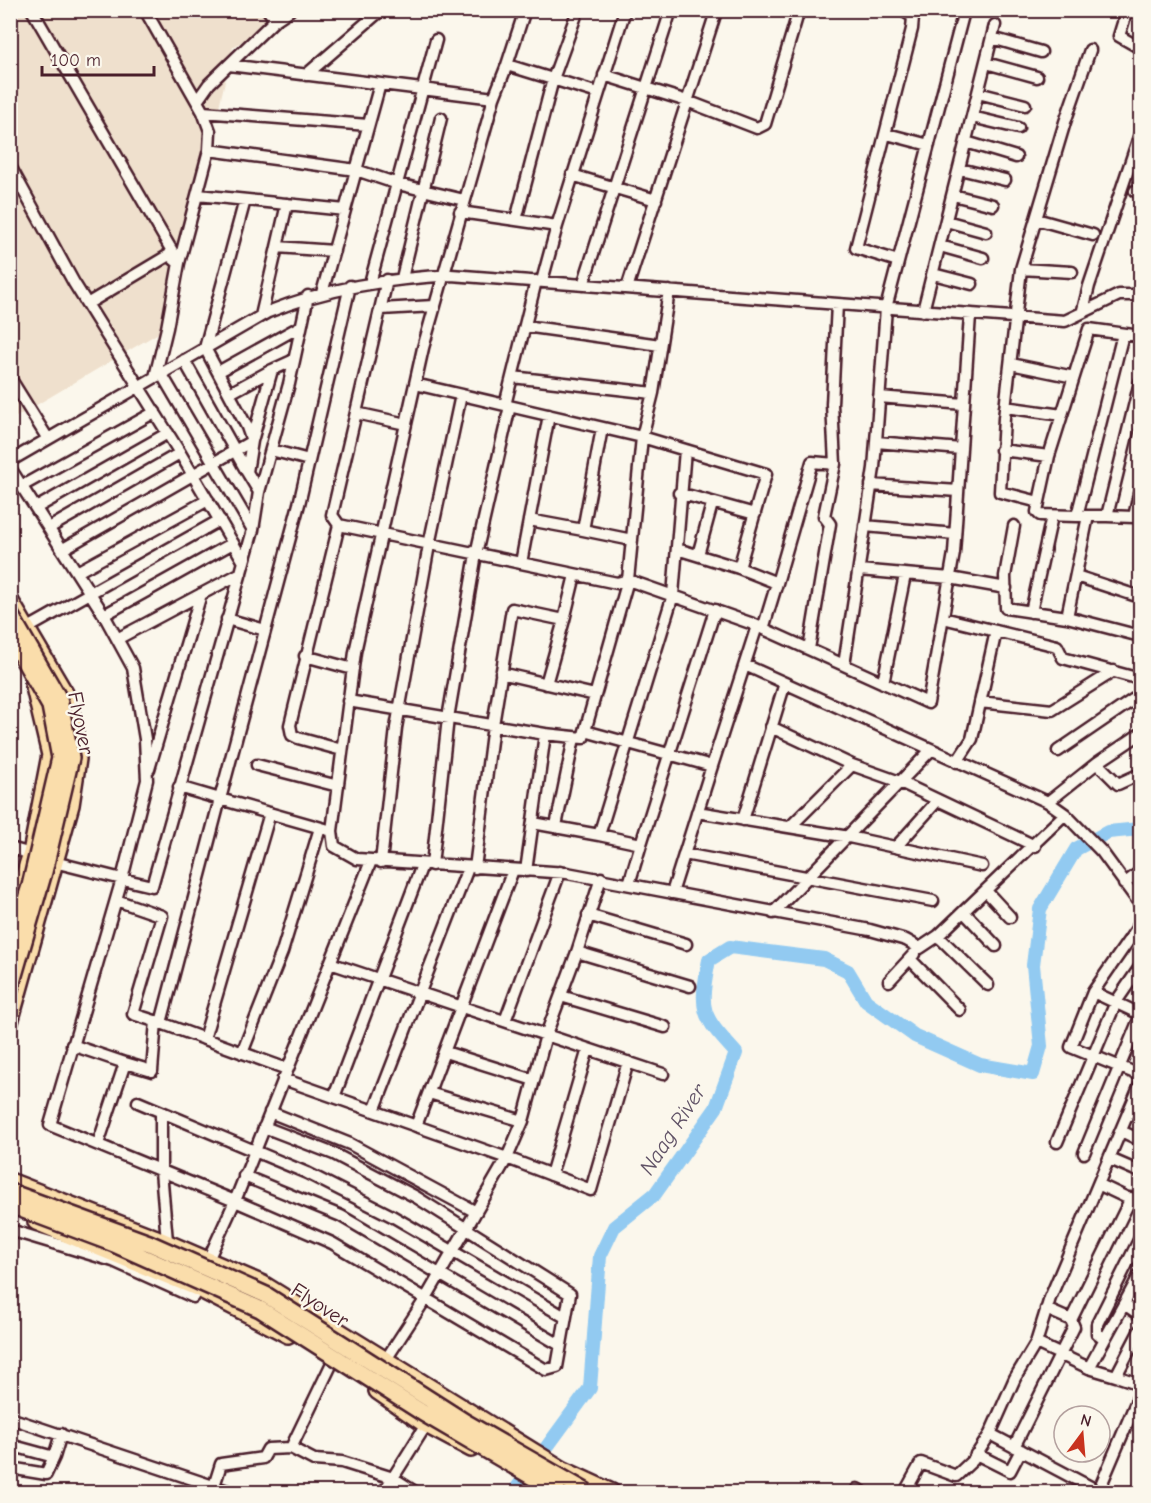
<svg xmlns="http://www.w3.org/2000/svg" width="1151" height="1503" font-family="'Comic Neue',sans-serif">
  <style>
    .built { fill: #efe0cd }
    .lines { fill: none; stroke-linecap: round; stroke-linejoin: round }
    .river { stroke: #92caf1; stroke-width: 14 }
    .minor-casing { stroke: #4a1f2b; stroke-width: 15 }
    .highway-casing { stroke: #4a1f2b; stroke-width: 20 }
    .minor { stroke: #fbf7ec; stroke-width: 10 }
    .highway { stroke: #faddab; stroke-width: 15 }
    .highway-bridge-casing { stroke: #4a1f2b; stroke-width: 20; stroke-linecap: butt }
    .highway-bridge { stroke: #faddab; stroke-width: 15 }
    .labels { text-anchor: middle; stroke-width: 5; stroke-linejoin: round; paint-order: stroke }
    .street-label { font-size: 21px; fill: #4a1f2b; stroke: #fbf7ec }
    .water-label { font-size: 22px; font-style: italic; fill: #605266; stroke: #fbf7ec }
  </style>
  <rect width="100%" height="100%" fill="#fbf7ec"/>
  <filter id="ink" filterUnits="userSpaceOnUse"><feTurbulence type="fractalNoise" baseFrequency=".0167" numOctaves="2"/><feDisplacementMap in="SourceGraphic" scale="12" xChannelSelector="R" yChannelSelector="G"/><feConvolveMatrix kernelMatrix="1 2 1 2 8 2 1 2 1" color-interpolation-filters="sRGB"/></filter>
  <g filter="url(#ink)">
    <path class="built" d="M10,11H292L233,47L167,328L11,420Z"/>
    <g class="lines">
      <path class="river" d="M514,1492L590,1388L600,1256L614,1227L655,1194L716,1108L736,1053C701,1015 699,1011 709,960L730,947L824,959L848,971L866,1001L915,1036L980,1065L1033,1074L1041,1046L1033,965L1040,909L1076,849L1108,832L1140,829"/>
      <g class="minor-casing">
        <path id="minor" d="M32,10L179,263
          M145,10L203,112L210,131L209,150L179,263L167,328L155,377
          M268,10L275,20
          M1127,10L1119,36L1140,48
          M992,38L1041,52
          M1090,50L1065,122L1021,269L1004,418L1000,492L1039,502L1049,456L1089,329L1140,336
          M986,63L1037,77
          M229,65L494,98L423,348L355,652L332,831L220,799L161,1023L287,1069
          M507,65L525,10
          M306,75L380,11
          M604,75L687,101L757,128L765,124L799,10
          M978,93L1025,105
          M197,101L209,84L275,20L290,10
          M492,103L507,65L598,93
          M203,112L368,125
          M972,117L1018,128
          M887,134L929,145
          M966,142L1016,157
          M209,150L356,170L398,184L464,200
          M10,166L74,283L180,453L244,562
          M960,169L1005,180
          M572,175L656,200
          M1135,191L1140,193
          M198,195L345,210
          M953,195L993,205
          M245,200L205,348L247,427L252,441L247,472L259,492
          M460,212L516,220L553,79L578,10
          M1036,219L1093,235
          M516,220L557,226L625,10
          M946,221L986,232
          M940,246L983,258
          M277,247L334,251
          M898,261L856,248L912,29L913,17L902,10
          M1021,269L1072,272
          M933,274L972,284
          M402,278L441,118
          M387,280L332,515L339,525L617,583L628,580L753,624L928,703L954,553L970,315
          M536,281L512,377L653,393L669,291
          M542,281L557,226
          M370,283L436,40
          M583,285L671,10
          M627,288L715,15
          M322,293L380,84
          M308,296L289,384L259,492L253,530L152,886L122,879L50,1125L235,1201L371,861
          M87,304L169,255L176,261
          M381,309L434,306
          M1083,310L1089,286L1140,134
          M923,311L995,25
          M261,316L287,204
          M525,326L660,345
          M184,360L247,472
          M1011,364L1074,377
          M218,372L301,326
          M161,373L253,530
          M10,378L48,439
          M415,384L642,437L766,474L739,568L777,583L812,462L835,464L824,516L830,524L809,649
          M230,393L272,370
          M879,397L964,404
          M505,405L512,377
          M1005,407L1062,415
          M356,413L406,424
          M876,442L961,449
          M271,450L309,460
          M1001,450L1049,456
          M10,461L268,312C328,288 386,279 451,275L1065,321L1119,295H1140
          M835,464L832,404L837,304
          M10,468L104,615L133,668L145,739L147,780L122,879L50,861
          M871,485L958,491
          M22,486L155,412
          M679,493L755,514
          M1039,502L1037,512L1040,515L1077,516L1123,334
          M36,508L168,433
          M1077,516H1107L1140,382
          M1107,516L1134,517L1140,489
          M529,520L583,530L602,428
          M339,525L290,725L292,735L298,738L342,750
          M865,526L955,534
          M1014,526L1005,576L1006,608L1067,617L1140,636
          M49,528L180,453
          M583,530L632,540
          M63,549L252,441L272,370L294,360
          M677,549L739,568
          M698,555L712,504
          M521,563L549,415
          M859,570L950,578L1006,588
          M77,572L208,500
          M1076,576L1140,597
          M1031,612L1052,516
          M104,615L233,543
          M1067,617L1088,516
          M943,618L1057,646L1063,658L1140,679
          M227,619L265,630
          M28,628L220,520
          M763,629L777,583
          M117,639L241,573
          M305,656L353,669
          M745,665L1048,802
          M844,665L874,468L886,308L963,15
          M501,673L595,695
          M883,683L905,575
          M546,684L564,620
          M348,701L545,734L526,871
          M980,702L1052,710L1114,671
          M771,727L852,765L900,782L1035,846
          M585,731L712,766L757,626
          M545,734L583,738L628,580L642,437L653,393
          M1058,751L1140,695
          M957,762L972,739L996,631
          M1097,763L1118,784L1140,774
          M257,765L338,786
          M149,769L201,594
          M179,787L220,799L299,504L350,286
          M697,812L849,837L982,866
          M1065,814L1102,852L1140,904
          M743,820L785,683
          M533,823L599,835L673,595L685,450
          M556,826L574,738
          M790,827L852,765
          M332,831L334,846L357,859L567,873L870,930L906,940L920,948L938,936L1065,814L1048,802L1097,763L1140,734
          M599,835L641,844L715,610
          M896,847L938,800
          M10,848L35,855
          M684,854L933,901
          M381,862L396,728L429,545L461,395
          M432,865L448,718L476,554L510,406
          M475,868L493,725L512,609L564,620L575,575
          M629,884L641,844
          M1124,884L1140,872
          M986,891L1010,917
          M672,893L712,766
          M116,900L162,916L133,1014L161,1023
          M964,912L996,946
          M773,913L931,750
          M588,915L686,944
          M938,936L988,985
          M577,952L690,986
          M910,959L960,1010
          M330,963L663,1074
          M889,981L914,954
          M1093,992L1140,924
          M561,996L665,1027
          M1140,1014L1093,992L1071,1047L1140,1075
          M505,1021L560,872
          M204,1039L270,813
          M72,1045L125,1063L98,1144
          M445,1052L534,1080
          M242,1053L282,952L320,828
          M125,1063L152,1071L156,1021
          M283,1079L507,1158L523,1121L546,1035L577,952L601,878
          M429,1093L523,1121
          M334,1097L422,865
          M138,1102L307,1173L392,1216L565,1317
          M374,1111L468,868
          M161,1112V1171L167,1241L173,1243
          M270,1112L350,1144L476,1212
          M416,1126L513,870
          M1121,1131L1140,1140
          M1057,1142L1116,1002L1140,967
          M1084,1153L1140,1017
          M1110,1159L1140,1172
          M551,1175L588,1049
          M244,1176L341,1216L560,1345
          M1100,1185L1140,1204
          M10,1230L113,1261L193,1297L199,1282
          M203,1257L208,1260L235,1201L332,1243L546,1370L557,1367L570,1294L416,1197L334,1154L264,1127
          M1140,1274L1124,1304L1140,1315
          M1071,1320L1131,1198
          M1140,1330L1116,1376L1140,1384
          M1105,1339L1097,1333V1324L1140,1238
          M1036,1343L1089,1368L1116,1376
          M383,1364L426,1298L507,1158L591,1190L628,1062
          M1089,1368L1124,1304
          M10,1418L231,1492
          M990,1434L1098,1491
          M10,1445L54,1457L61,1434
          M1014,1447L1074,1327L1071,1320L1046,1309
          M291,1448L314,1460L342,1462L393,1478L415,1492
          M976,1454L1010,1471L1021,1450
          M10,1468L46,1474L54,1457
          M214,1486L221,1464L263,1458L268,1449L291,1448L332,1363
          M384,1492L426,1425
          M857,1492V1489L863,1492
          M905,1492L921,1463L956,1476L973,1460L990,1434L1015,1378L1036,1343L1050,1298L1140,1085
          M1098,1492L1140,1393"/>
      </g>
      <g class="highway-casing">
        <path id="highway" d="M10,600L65,693L73,719L78,759L71,805L10,1022
          M10,919L31,853L50,755L33,683
          M10,1181L154,1237L263,1284L562,1469L612,1492
          M36,1222L197,1288L288,1335
          M377,1391L426,1425L471,1449"/>
      </g>
      <use href="#minor" class="minor"/>
      <use href="#highway" class="highway"/>
      <g class="highway-bridge-casing">
        <path id="highway-bridge" d="M10,614L59,699L71,758L44,872L10,989
          M10,636L50,706L60,758L30,886L10,949
          M10,1192L149,1243L266,1295L465,1422L587,1492
          M10,1205L114,1244L260,1309L423,1413L558,1492"/>
      </g>
      <use href="#highway-bridge" class="highway-bridge"/>
    </g>
  </g>
  <g class="labels">
    <g class="street-label">
      <text transform="translate(81 723) rotate(79)" y="7">Flyover</text>
      <text transform="translate(320 1305) rotate(33)" y="7">Flyover</text>
    </g>
    <g class="water-label">
      <text transform="translate(672 1129) rotate(-57)" y="8">Naag River</text>
    </g>
  </g>
  <rect width="1151" height="1503" fill="none" stroke="#fbf7ec" stroke-width="36"/>
  <rect x="18" y="18" width="1115" height="1467" fill="none" stroke="#4a1f2b" stroke-width="2" filter="url(#ink)"/>
  <g transform="translate(1082 1434) rotate(16)"><circle r="28" fill="#fbf7ec" stroke="#b4a19f" stroke-width="1.5"/>
  <path d="M0-4.5L10 22L0 15L-10 22Z" fill="#c8321e"/>
  <text y="-9" font-size="16" font-weight="bold" text-anchor="middle" fill="#4a1f2b">N</text>
  </g>
  <path d="M42 66v9h112v-9" fill="none" stroke="#4a1f2b" stroke-width="3"/>
  <text x="51" y="66" font-size="18" fill="#4a1f2b" stroke="#fbf7ec" stroke-width="4.5" paint-order="stroke">100 m</text>
</svg>
